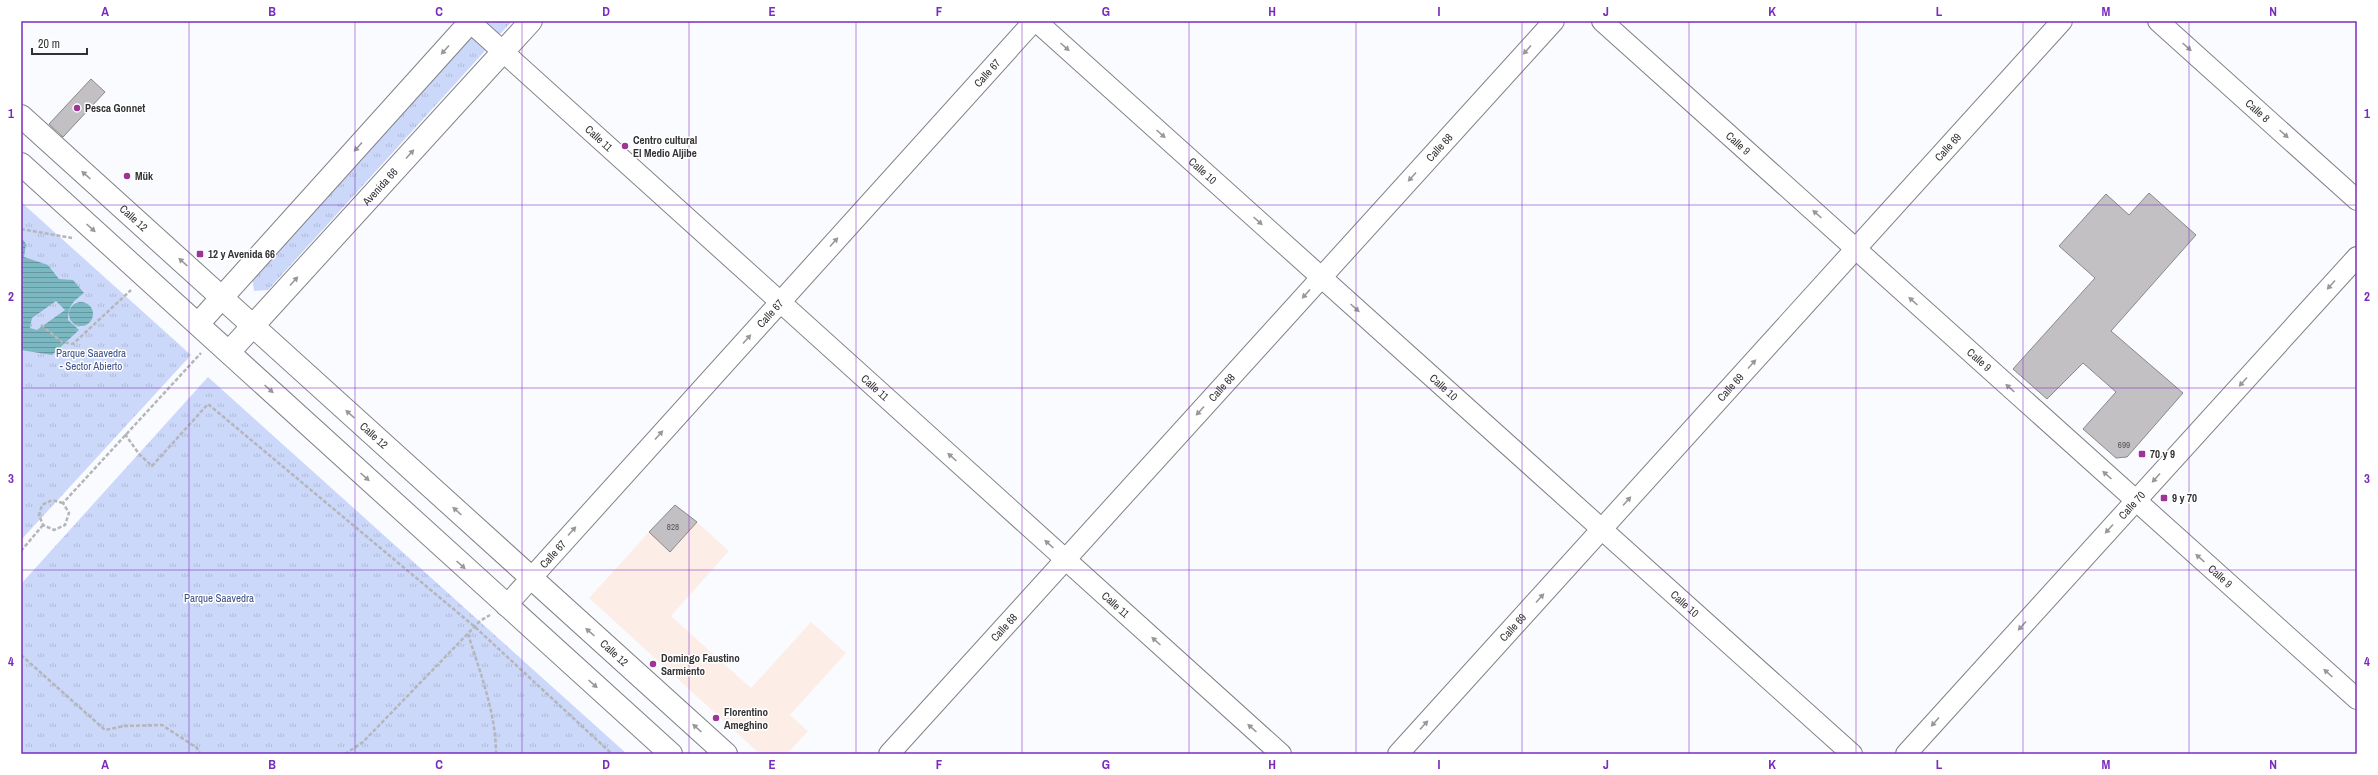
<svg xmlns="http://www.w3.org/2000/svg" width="2378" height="775" font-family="'Archivo Narrow',sans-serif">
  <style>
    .education { fill: #fceee7 }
    .grass { fill: url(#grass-tufts) }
    .water { fill: url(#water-rules); fill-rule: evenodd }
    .building { fill: #c3c0c3; stroke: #89878a }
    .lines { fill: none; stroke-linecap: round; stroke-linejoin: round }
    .street-casing { stroke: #808285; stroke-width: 22 }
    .secondary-casing { stroke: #808285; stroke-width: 24 }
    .path { stroke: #b5b6b9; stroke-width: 2.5; stroke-dasharray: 4 2; stroke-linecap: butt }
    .street { stroke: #fff; stroke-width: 20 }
    .secondary { stroke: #fff; stroke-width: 22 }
    .oneway { fill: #98989a }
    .grid { fill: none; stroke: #7b2cbf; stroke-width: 1; stroke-opacity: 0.55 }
    .poi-dot { fill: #9d3497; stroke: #fff; stroke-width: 1.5 }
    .labels { text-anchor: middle; stroke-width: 3; stroke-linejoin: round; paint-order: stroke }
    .number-label { font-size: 9px; fill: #565658 }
    .street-label { font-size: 11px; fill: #323234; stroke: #fff }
    .poi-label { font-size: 11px; font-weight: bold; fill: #323234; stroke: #fff; text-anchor: start }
    .park-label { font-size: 11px; fill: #3d5087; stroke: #fff }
    .neatline { fill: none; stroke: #7b2cbf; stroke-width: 1.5 }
    .grid-label { font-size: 13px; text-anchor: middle; font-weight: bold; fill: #7b2cbf }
  </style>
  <defs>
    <pattern id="grass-tufts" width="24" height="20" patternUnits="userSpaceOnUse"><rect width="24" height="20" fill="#cbd8fa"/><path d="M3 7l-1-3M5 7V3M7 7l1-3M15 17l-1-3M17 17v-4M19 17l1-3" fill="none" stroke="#afbad7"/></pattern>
    <pattern id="water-rules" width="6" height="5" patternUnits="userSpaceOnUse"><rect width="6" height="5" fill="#7bb8c1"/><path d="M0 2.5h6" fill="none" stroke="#65969e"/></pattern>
  </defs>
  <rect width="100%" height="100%" fill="#fafbff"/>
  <path class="education" d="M697,522L729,551L671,616L751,688L811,622L846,653L790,715L808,731L787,754H760L589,598L649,532L670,551Z"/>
  <path class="grass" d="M482,21H512L268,290L254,291L252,276Z
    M21,202L191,355L21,540Z
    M208,377L627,754H21V584Z"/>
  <path class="water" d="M21,237L26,244L24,257L48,265L59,279L73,280L84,293C73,301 68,306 68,320L79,330L52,355L21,350ZM56,301L65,310L37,330L30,328L32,318Z
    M69 314a12 12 0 1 1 24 0a12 12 0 1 1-24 0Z"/>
  <path class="building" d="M91,79L105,92L63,137L49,124Z
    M2149,193L2196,235L2111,331L2183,393L2127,457L2116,458L2083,429L2116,392L2083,363L2047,399L2013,369L2095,278L2059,246L2106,194L2129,215Z
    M675,505L697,522L670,552L649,532Z"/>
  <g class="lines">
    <g class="street-casing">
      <g id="street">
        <path id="s1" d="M469,21L1281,754"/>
        <path id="s2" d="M1036,21L1852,754"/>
        <path id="s3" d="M1602,21L2357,699"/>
        <path id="s4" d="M2158,21L2357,200"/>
        <path id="s5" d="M506,606L1034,21"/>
        <path id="s6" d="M889,754L1554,21"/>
        <path id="s7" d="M1398,754L2062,21"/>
        <path id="s8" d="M1906,754L2357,257"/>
      </g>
    </g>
    <g class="secondary-casing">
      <g id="secondary">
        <path id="s9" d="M21,116L726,754"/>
        <path d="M21,164L671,754"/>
        <path d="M198,324L471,21"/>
        <path id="s10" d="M229,352L531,21"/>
      </g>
    </g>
    <path class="path" d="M21,229L72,238
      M41,325L62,342L73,344L131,290
      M125,434L139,454L152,466L208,404L475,627L612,754
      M63,503L52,500L42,505L39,515L43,525L54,530L65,525L69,513L63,503L201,353
      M21,551L43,525
      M468,634C480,672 496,713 496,754
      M21,655L105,730L124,726L162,725L197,748L200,754
      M151,754H154
      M345,754L363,742L480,621L490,615"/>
    <use href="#street" class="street"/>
    <use href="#secondary" class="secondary"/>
  </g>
  <defs><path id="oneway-solid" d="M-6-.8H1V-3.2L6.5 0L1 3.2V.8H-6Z"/></defs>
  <g class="oneway">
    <use href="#oneway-solid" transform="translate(1065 47) rotate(42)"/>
    <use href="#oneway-solid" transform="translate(2187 47) rotate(42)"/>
    <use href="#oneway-solid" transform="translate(445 50) rotate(132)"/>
    <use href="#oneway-solid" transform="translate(1527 50) rotate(132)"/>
    <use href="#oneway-solid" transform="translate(1161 134) rotate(42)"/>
    <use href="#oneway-solid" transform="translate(2284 134) rotate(42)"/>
    <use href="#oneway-solid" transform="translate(358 147) rotate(132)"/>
    <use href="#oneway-solid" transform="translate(410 154) rotate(-48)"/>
    <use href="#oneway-solid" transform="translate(86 175) rotate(-138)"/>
    <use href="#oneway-solid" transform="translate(1412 177) rotate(132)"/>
    <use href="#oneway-solid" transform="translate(1817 214) rotate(-138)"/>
    <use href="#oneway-solid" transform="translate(1258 221) rotate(42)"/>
    <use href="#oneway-solid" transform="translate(91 228) rotate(42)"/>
    <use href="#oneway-solid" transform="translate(834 242) rotate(-48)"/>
    <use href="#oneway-solid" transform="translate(183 262) rotate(-138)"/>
    <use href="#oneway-solid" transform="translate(294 281) rotate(-48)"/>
    <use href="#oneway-solid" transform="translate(2331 285) rotate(132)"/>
    <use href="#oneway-solid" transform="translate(1306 294) rotate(132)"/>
    <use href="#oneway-solid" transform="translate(1913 301) rotate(-138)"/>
    <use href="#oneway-solid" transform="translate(1355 308) rotate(42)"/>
    <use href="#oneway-solid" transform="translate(747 339) rotate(-48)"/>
    <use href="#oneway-solid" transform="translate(1752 364) rotate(-48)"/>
    <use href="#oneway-solid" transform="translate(2243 382) rotate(132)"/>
    <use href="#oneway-solid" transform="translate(2010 388) rotate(-138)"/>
    <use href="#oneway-solid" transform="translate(269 389) rotate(42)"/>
    <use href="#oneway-solid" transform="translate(1200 411) rotate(132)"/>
    <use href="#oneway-solid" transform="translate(350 414) rotate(-138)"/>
    <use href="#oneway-solid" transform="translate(659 435) rotate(-48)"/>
    <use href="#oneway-solid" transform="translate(952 457) rotate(-138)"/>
    <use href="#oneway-solid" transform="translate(2107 475) rotate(-138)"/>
    <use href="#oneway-solid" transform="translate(365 477) rotate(42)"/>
    <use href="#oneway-solid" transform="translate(2156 478) rotate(132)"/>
    <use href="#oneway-solid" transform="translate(1627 501) rotate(-48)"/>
    <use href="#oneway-solid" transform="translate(457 511) rotate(-138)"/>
    <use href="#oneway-solid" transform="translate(2109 529) rotate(132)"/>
    <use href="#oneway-solid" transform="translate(572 531) rotate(-48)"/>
    <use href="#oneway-solid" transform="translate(1049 544) rotate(-138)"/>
    <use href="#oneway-solid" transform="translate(2200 558) rotate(-138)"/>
    <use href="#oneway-solid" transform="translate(461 565) rotate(42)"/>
    <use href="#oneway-solid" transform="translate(1540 598) rotate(-48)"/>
    <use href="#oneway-solid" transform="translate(2022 626) rotate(132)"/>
    <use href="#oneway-solid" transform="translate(590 632) rotate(-138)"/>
    <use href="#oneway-solid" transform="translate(1156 641) rotate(-138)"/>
    <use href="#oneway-solid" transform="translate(2328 673) rotate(-138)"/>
    <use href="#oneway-solid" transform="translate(593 684) rotate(42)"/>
    <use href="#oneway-solid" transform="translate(1935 722) rotate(132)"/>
    <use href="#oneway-solid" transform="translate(1424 725) rotate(-48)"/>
    <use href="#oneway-solid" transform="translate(697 728) rotate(-138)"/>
    <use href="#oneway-solid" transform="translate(1252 728) rotate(-138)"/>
  </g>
  <path class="grid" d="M189,21V754M355,21V754M522,21V754M689,21V754M856,21V754M1022,21V754M1189,21V754M1356,21V754M1522,21V754M1689,21V754M1856,21V754M2023,21V754M2189,21V754M21,205H2357M21,388H2357M21,570H2357"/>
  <g class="poi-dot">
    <circle cx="77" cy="108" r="4"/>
    <circle cx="625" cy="146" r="4"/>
    <circle cx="127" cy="176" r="4"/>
    <rect x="196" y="250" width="8" height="8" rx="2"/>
    <rect x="2138" y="450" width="8" height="8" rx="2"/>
    <rect x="2160" y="494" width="8" height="8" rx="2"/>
    <circle cx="653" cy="664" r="4"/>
    <circle cx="716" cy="718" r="4"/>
  </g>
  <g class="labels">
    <g class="number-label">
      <text x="2124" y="448">699</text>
      <text x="673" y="530">828</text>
    </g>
    <g class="street-label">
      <text dy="4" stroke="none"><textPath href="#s5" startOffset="718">Calle 67</textPath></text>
      <text dy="4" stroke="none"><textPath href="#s4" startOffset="134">Calle 8</textPath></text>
      <text dy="4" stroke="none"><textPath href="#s1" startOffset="175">Calle 11</textPath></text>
      <text dy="4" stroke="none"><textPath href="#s3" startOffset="183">Calle 9</textPath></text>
      <text dy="4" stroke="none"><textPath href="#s7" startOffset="819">Calle 69</textPath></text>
      <text dy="4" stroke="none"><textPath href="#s6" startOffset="819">Calle 68</textPath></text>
      <text dy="4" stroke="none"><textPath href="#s2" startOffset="224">Calle 10</textPath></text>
      <text dy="4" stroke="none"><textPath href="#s10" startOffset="224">Avenida 66</textPath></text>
      <text dy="4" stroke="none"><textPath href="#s9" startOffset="152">Calle 12</textPath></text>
      <text dy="4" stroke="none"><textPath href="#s5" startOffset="394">Calle 67</textPath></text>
      <text dy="4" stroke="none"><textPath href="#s3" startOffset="507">Calle 9</textPath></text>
      <text dy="4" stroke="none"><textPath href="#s7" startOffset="495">Calle 69</textPath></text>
      <text dy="4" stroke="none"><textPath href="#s1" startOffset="547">Calle 11</textPath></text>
      <text dy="4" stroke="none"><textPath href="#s6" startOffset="495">Calle 68</textPath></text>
      <text dy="4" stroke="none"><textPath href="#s2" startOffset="548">Calle 10</textPath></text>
      <text dy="4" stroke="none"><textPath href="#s9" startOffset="476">Calle 12</textPath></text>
      <text dy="4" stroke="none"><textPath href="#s8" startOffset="336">Calle 70</textPath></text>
      <text dy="4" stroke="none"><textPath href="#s5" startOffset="70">Calle 67</textPath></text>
      <text dy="4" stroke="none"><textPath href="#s3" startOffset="831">Calle 9</textPath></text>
      <text dy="4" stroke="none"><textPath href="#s2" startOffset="872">Calle 10</textPath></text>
      <text dy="4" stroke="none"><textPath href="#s1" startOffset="871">Calle 11</textPath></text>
      <text dy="4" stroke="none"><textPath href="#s6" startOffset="171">Calle 68</textPath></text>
      <text dy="4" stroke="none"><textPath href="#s7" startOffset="171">Calle 69</textPath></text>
      <text dy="4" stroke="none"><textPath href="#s9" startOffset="800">Calle 12</textPath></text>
    </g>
    <g class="poi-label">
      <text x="85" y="112">Pesca Gonnet</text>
      <text x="633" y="144">Centro cultural<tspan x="633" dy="13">El Medio Aljibe</tspan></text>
      <text x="135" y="180">Mük</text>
      <text x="208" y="258">12 y Avenida 66</text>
      <text x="2150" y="458">70 y 9</text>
      <text x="2172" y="502">9 y 70</text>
      <text x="661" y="662">Domingo Faustino<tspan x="661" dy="13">Sarmiento</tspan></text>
      <text x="724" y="716">Florentino<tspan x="724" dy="13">Ameghino</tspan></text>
    </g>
    <g class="park-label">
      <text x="91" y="357">Parque Saavedra<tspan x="91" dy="13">- Sector Abierto</tspan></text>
      <text x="219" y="602">Parque Saavedra</text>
    </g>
  </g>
  <rect width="2378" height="775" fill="none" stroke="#ffffff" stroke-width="44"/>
  <path d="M32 48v6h55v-6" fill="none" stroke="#323234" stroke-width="2"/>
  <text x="38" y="48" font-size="12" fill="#323234" stroke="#ffffff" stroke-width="3" paint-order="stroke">20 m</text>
  <rect x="22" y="22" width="2334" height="731" class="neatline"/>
  <g class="grid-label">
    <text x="105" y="16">A</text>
    <text x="272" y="16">B</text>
    <text x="439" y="16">C</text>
    <text x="606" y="16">D</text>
    <text x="772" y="16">E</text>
    <text x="939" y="16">F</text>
    <text x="1106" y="16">G</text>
    <text x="1272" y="16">H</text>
    <text x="1439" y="16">I</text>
    <text x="1606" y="16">J</text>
    <text x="1772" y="16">K</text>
    <text x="1939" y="16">L</text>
    <text x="2106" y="16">M</text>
    <text x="2273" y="16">N</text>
    <text x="11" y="118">1</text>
    <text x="2367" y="118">1</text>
    <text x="11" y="301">2</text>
    <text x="2367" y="301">2</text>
    <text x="11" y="483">3</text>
    <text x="2367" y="483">3</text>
    <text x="11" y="666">4</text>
    <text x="2367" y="666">4</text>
    <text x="105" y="769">A</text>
    <text x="272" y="769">B</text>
    <text x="439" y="769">C</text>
    <text x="606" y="769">D</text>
    <text x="772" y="769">E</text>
    <text x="939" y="769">F</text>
    <text x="1106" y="769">G</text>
    <text x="1272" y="769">H</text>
    <text x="1439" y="769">I</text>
    <text x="1606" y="769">J</text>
    <text x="1772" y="769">K</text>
    <text x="1939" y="769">L</text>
    <text x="2106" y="769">M</text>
    <text x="2273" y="769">N</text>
  </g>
</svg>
